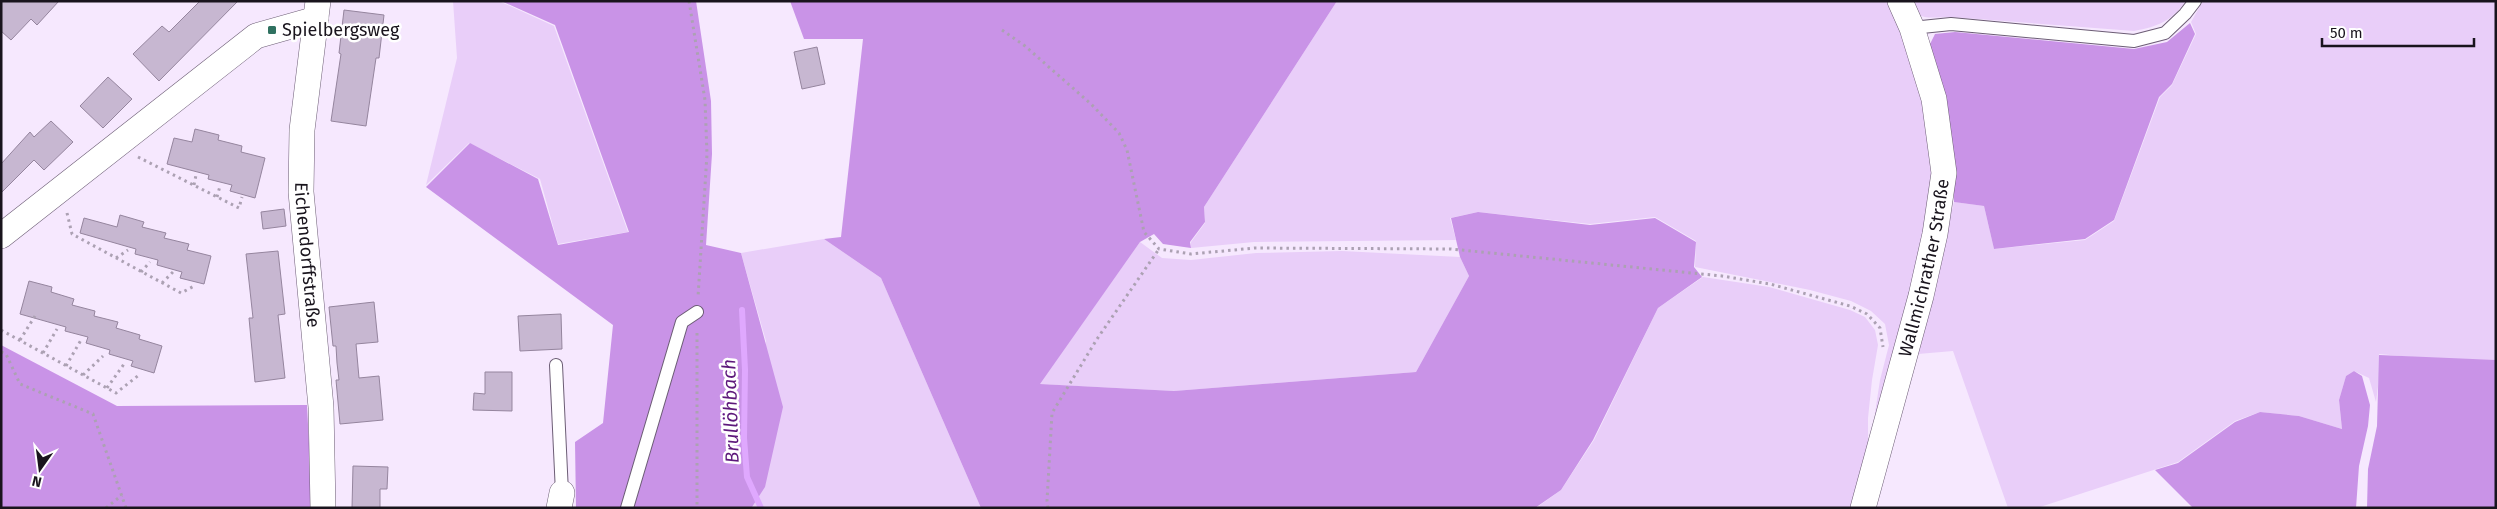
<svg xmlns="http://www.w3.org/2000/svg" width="2497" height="509" font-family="'Fira Sans',sans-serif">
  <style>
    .green { fill: #e9cef9 }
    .forest { fill: #c993e7 }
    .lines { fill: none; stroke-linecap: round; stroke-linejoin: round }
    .stream { stroke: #dfa8fe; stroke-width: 6 }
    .building { fill: #c7b7d1; stroke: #95859e }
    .lane-casing { stroke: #6c5d75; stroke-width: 14 }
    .street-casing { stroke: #6c5d75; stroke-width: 26 }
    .path { stroke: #aca1b3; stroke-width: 3; stroke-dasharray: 2.5 4; stroke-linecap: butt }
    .lane { stroke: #fff; stroke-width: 12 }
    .street { stroke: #fff; stroke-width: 25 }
    .poi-dot { fill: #2f7160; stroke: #fff; stroke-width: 2 }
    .labels { text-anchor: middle; stroke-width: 5; stroke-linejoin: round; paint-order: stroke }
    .poi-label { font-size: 18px; fill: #19141d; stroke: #fff; text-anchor: start }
    .street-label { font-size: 18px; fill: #19141d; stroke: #fff }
    .water-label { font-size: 19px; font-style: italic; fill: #5d187b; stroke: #fff }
  </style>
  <rect width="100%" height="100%" fill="#f6e8fe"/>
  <path class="green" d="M453,1H499L554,26L628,232L558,244L540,179L469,143L426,185L457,58Z
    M1337,1H1889L1924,99L1932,169V201L1877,422L1875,413L1880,380L1889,345L1885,324L1871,311L1851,301L1810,290L1695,267L1696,241L1655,217L1590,224L1478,212L1450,218L1456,240L1254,242L1191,248V242L1205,223L1204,207Z
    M1905,1H2186C2170,22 2159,26 2134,31L1951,17C1929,17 1918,22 1905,1Z
    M2203,1H2496V360L2435,359L2379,354V379L2376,402L2369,378L2354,371L2346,376L2339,400L2342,429L2299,416L2260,412L2235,421L2178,462L2037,508H2008L1953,351L1918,354L1924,315L1954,202L1984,206L1994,249L2085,240L2114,221L2160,97L2172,85L2196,34L2191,22Z
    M824,239L881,278L981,508H749L752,507L766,341L741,253Z
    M1140,242L1162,258L1191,260L1256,253L1342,251L1460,257L1469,276L1416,372L1174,391L1039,384Z
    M1703,277L1769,287L1850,310L1865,317L1875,330L1878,345L1872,380L1868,418V449L1856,508H1536L1561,490L1594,440L1658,308Z"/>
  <path class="forest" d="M501,1H696L711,101L712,154L706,245L741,253L783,407L765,487L752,507L576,508L575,442L603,423L613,325L426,187L470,143L538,179L558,245L629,232L555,25Z
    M790,1H1337L1204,207L1205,222L1190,242L1191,248L1163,244L1154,234L1140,242L1040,384L1174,391L1416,372L1469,276L1460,257L1451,218L1478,212L1590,225L1655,218L1696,242L1694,267L1702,277L1658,308L1593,440L1561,490L1535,508H981L881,278L824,239L841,237L863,39H804Z
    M2190,23L2195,34L2172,84L2159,97L2114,220L2085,239L1994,249L1984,206L1954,202V177L1928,48L1935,34L1955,32L2134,49L2167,42Z
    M1,345L117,406L307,405L312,502L310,508H1Z
    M2379,355L2496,360V508H2367L2368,469L2377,426Z
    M2354,371L2362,376L2370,405L2368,426L2359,466L2356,508H2193L2155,470L2178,463L2235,422L2260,412L2299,416L2342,429L2339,400L2346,376Z"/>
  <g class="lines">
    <path class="stream" d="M742,310L745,370L744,438L747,477L761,508"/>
  </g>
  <path class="building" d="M1,1H59L37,25L31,19L11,40L1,31Z
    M200,1H238L159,81L133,54L162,26L169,32Z
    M344,10L384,15L379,58H376L366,126L331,121L341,54L339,53Z
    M817,47L825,84L802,89L794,52Z
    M108,77L132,99L103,128L80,106Z
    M51,121L73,142L44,170L34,160L1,193V164L30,132L34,137Z
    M195,129L219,135L218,140L242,146L241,152L265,158L255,198L230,191L232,185L208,179L209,175L167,164L174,138L192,142Z
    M284,209L286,226L263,229L261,212Z
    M120,215L144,222L142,227L166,233L164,238L189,244L187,250L211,256L204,284L180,278L182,272L157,265L158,260L135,254L136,249L80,233L84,218L117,227Z
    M278,251L285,314L278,315L285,378L255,382L249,318H253L246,254Z
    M29,281L52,287L51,292L74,299L72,305L95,311L94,316L118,322L116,328L140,335L139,339L162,346L154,373L131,366L133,361L109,354L110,350L86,343L88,337L65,331L66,327L20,314Z
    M374,302L378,342L356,344L359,378L379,376L383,420L340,424L336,380H339L337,363L336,346H333L329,307Z
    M561,314L562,349L520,351L518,316Z
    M485,372H512V411L473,410L474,393L485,394Z
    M353,466L388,467L387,489H380V508H352Z"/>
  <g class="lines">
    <g class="lane-casing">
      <path id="lane" d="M1912,28L1951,24L2134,41L2165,33L2185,14L2195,1
        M556,365L562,493
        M627,508L682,322L697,312"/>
    </g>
    <g class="street-casing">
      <g id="street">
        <path id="s1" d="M318,1L302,130L301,192L321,407L323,508"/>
        <path d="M1,236L256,36L316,19"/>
        <path d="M559,508L562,493"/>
        <path id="s2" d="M1863,508L1921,296L1935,234L1944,173L1934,99L1912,28L1900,1"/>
      </g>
    </g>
    <path class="path" d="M689,1L705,100L707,154L698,297
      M1002,30L1025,46L1091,104L1119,133L1127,150L1144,232L1159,249L1191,254L1255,248L1451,249L1722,276L1770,284L1850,306L1867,314L1880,328L1883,347
      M138,157L239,208L242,197
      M194,185L196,175
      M217,197L220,186
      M67,213L72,234L181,293L196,285
      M116,258L128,250
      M141,272L150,262
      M162,283L173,272
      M1,330L116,393L139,375
      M697,333V508
      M20,340L35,316
      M1,352L6,354L20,384L93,414L126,508
      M43,353L57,329
      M66,366L81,340
      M83,375L103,356
      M107,388L124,364
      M106,508L122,495
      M1048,508L1047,501L1052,413L1097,339L1159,249"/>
    <use href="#lane" class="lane"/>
    <use href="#street" class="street"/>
  </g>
  <rect class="poi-dot" x="267" y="25" width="10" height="10" rx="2.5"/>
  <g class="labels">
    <g class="poi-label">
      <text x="282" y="36">Spielbergsweg</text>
    </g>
    <g class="street-label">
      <text dy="6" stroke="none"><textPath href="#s1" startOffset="255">Eichendorffstraße</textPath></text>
      <text dy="6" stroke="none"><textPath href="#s2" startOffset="248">Wallmichrather Straße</textPath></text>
    </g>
    <g class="water-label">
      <text transform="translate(730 411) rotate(-92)" y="7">Brullöhbach</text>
    </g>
  </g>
  <rect width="2497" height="509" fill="none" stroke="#19141d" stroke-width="5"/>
  <g transform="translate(40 469) rotate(194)" stroke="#ffffff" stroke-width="4" paint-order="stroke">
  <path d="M0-4L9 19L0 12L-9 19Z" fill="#19141d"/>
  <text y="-8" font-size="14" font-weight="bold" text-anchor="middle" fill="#19141d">N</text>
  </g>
  <path d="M2322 38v8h152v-8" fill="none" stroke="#19141d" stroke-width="2.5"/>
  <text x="2330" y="38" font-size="15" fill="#19141d" stroke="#ffffff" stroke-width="4" paint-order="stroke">50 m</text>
</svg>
